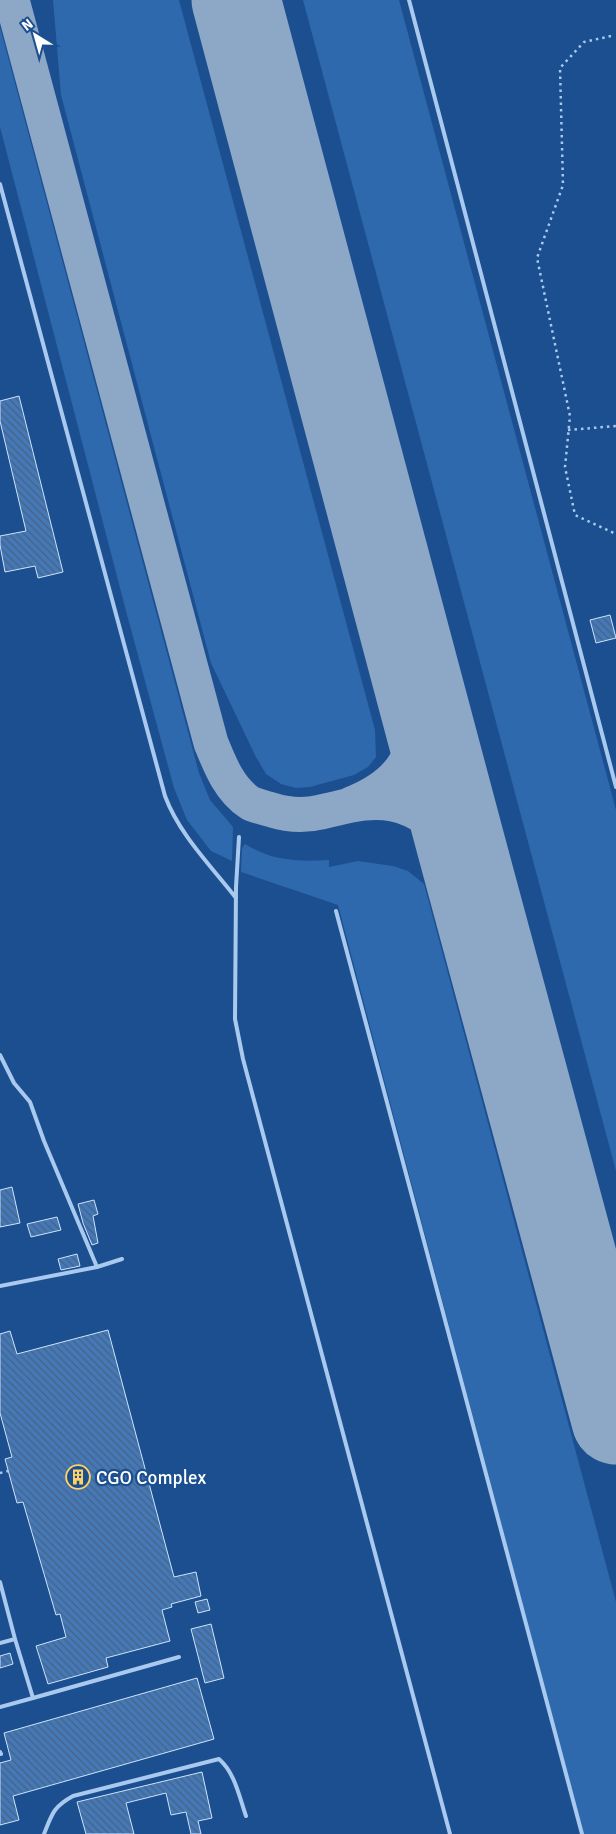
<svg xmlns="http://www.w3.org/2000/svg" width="616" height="1834" font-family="Signika,sans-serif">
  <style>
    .grass { fill: #2e69ad }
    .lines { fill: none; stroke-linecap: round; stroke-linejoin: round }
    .taxiway { stroke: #8da7c7; stroke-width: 35 }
    .runway { stroke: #8da7c7; stroke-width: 89 }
    .building { fill: url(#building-back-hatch); stroke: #cfe3fa }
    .path { stroke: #a9c9ee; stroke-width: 2.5; stroke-dasharray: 2.5 4; stroke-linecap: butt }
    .service { stroke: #a9c9ee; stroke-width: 4 }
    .labels { text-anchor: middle; stroke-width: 4.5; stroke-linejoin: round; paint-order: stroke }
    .poi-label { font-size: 19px; fill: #fff; stroke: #1b4f8f; text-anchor: start }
  </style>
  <defs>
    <pattern id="building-back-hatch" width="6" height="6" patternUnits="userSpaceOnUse" patternTransform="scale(1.25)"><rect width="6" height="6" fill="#4478b7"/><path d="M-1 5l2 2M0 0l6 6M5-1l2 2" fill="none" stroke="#486282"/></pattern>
  </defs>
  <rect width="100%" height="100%" fill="#1b4f8f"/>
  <path class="grass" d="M53,0H179L375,730L376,757L368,767L354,775L310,787L296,788L281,784L266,774L256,757L211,663L61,95Z
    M303,0H399L616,810V1171Z
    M0,27L199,773L210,800L233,827L232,861L211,851L187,820L174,788L126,611L0,127Z
    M245,844C272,861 298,862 329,860V867L358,861L393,866L408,871L424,884L616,1602V1834H583L338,905L241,872L242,848Z"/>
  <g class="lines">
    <path class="taxiway" d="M12,0L211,743C220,765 229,789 250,803C256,806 265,808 272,810C288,815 305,816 321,812C345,807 367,799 393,804C419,809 441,828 461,845
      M351,804C407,782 419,750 420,693"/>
    <path class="runway" d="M236,0L461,845L616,1420"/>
  </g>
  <path class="building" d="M19,396L63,572L38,578L35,566L5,572L0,545V536L26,531L0,421V401Z
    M610,615L616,638L596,643L590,620Z
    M12,1187L20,1223L0,1227V1190Z
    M94,1200L98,1214L93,1216L98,1243L92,1245L83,1223L78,1204Z
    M57,1217L61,1230L31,1237L27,1224Z
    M77,1254L80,1266L61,1270L58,1259Z
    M108,1330L174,1577L196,1572L201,1596L171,1604L172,1607L162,1610L170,1641L106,1658L108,1667L48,1684L36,1646L66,1637L60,1614L56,1615L23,1502L17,1503L5,1459L12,1457L0,1413V1334L10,1331L17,1354Z
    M207,1599L210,1610L198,1613L195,1602Z
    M211,1624L224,1678L205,1683L191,1629Z
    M10,1653L13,1664L0,1668V1656Z
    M197,1678L214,1739L13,1796L19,1820L0,1825V1763L11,1760L4,1733Z
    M202,1772L212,1818L198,1821L201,1834H191L186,1812L171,1815L166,1793L126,1803L134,1834H86L77,1802Z"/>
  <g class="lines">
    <path class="path" d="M611,36L584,42L560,68L563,185L537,258L570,416L565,467L575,515L616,534
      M568,430L616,426
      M0,1473L8,1471"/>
    <path class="service" d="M409,0L616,787
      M0,184L165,796C179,834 211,866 236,898
      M239,837L236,887L235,1019L243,1059L450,1834
      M336,911L582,1834
      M0,1055L14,1083L30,1102L44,1141L97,1267
      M0,1286L97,1267L122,1259
      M0,1582L15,1639L0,1643
      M15,1639L33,1698L179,1657
      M0,1707L33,1698
      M0,1752L1,1754
      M44,1834C52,1814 53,1807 73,1796L219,1759C235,1773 239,1796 246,1816"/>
  </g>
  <defs>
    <g id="building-ring" transform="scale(1.25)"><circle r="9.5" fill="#1b4f8f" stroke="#ffd166" stroke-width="1.5"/><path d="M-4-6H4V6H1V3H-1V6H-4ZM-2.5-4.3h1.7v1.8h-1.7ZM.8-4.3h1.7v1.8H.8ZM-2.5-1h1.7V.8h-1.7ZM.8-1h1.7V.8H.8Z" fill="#ffd166"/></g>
  </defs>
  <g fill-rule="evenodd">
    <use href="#building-ring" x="78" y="1477"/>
  </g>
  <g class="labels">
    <g class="poi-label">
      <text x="96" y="1484">CGO Complex</text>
    </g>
  </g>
  <g transform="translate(35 35) rotate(323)" stroke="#1b4f8f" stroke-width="4" paint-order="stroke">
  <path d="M0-4L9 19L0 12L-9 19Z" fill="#ffffff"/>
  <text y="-8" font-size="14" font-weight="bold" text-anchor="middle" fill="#ffffff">N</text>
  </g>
</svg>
